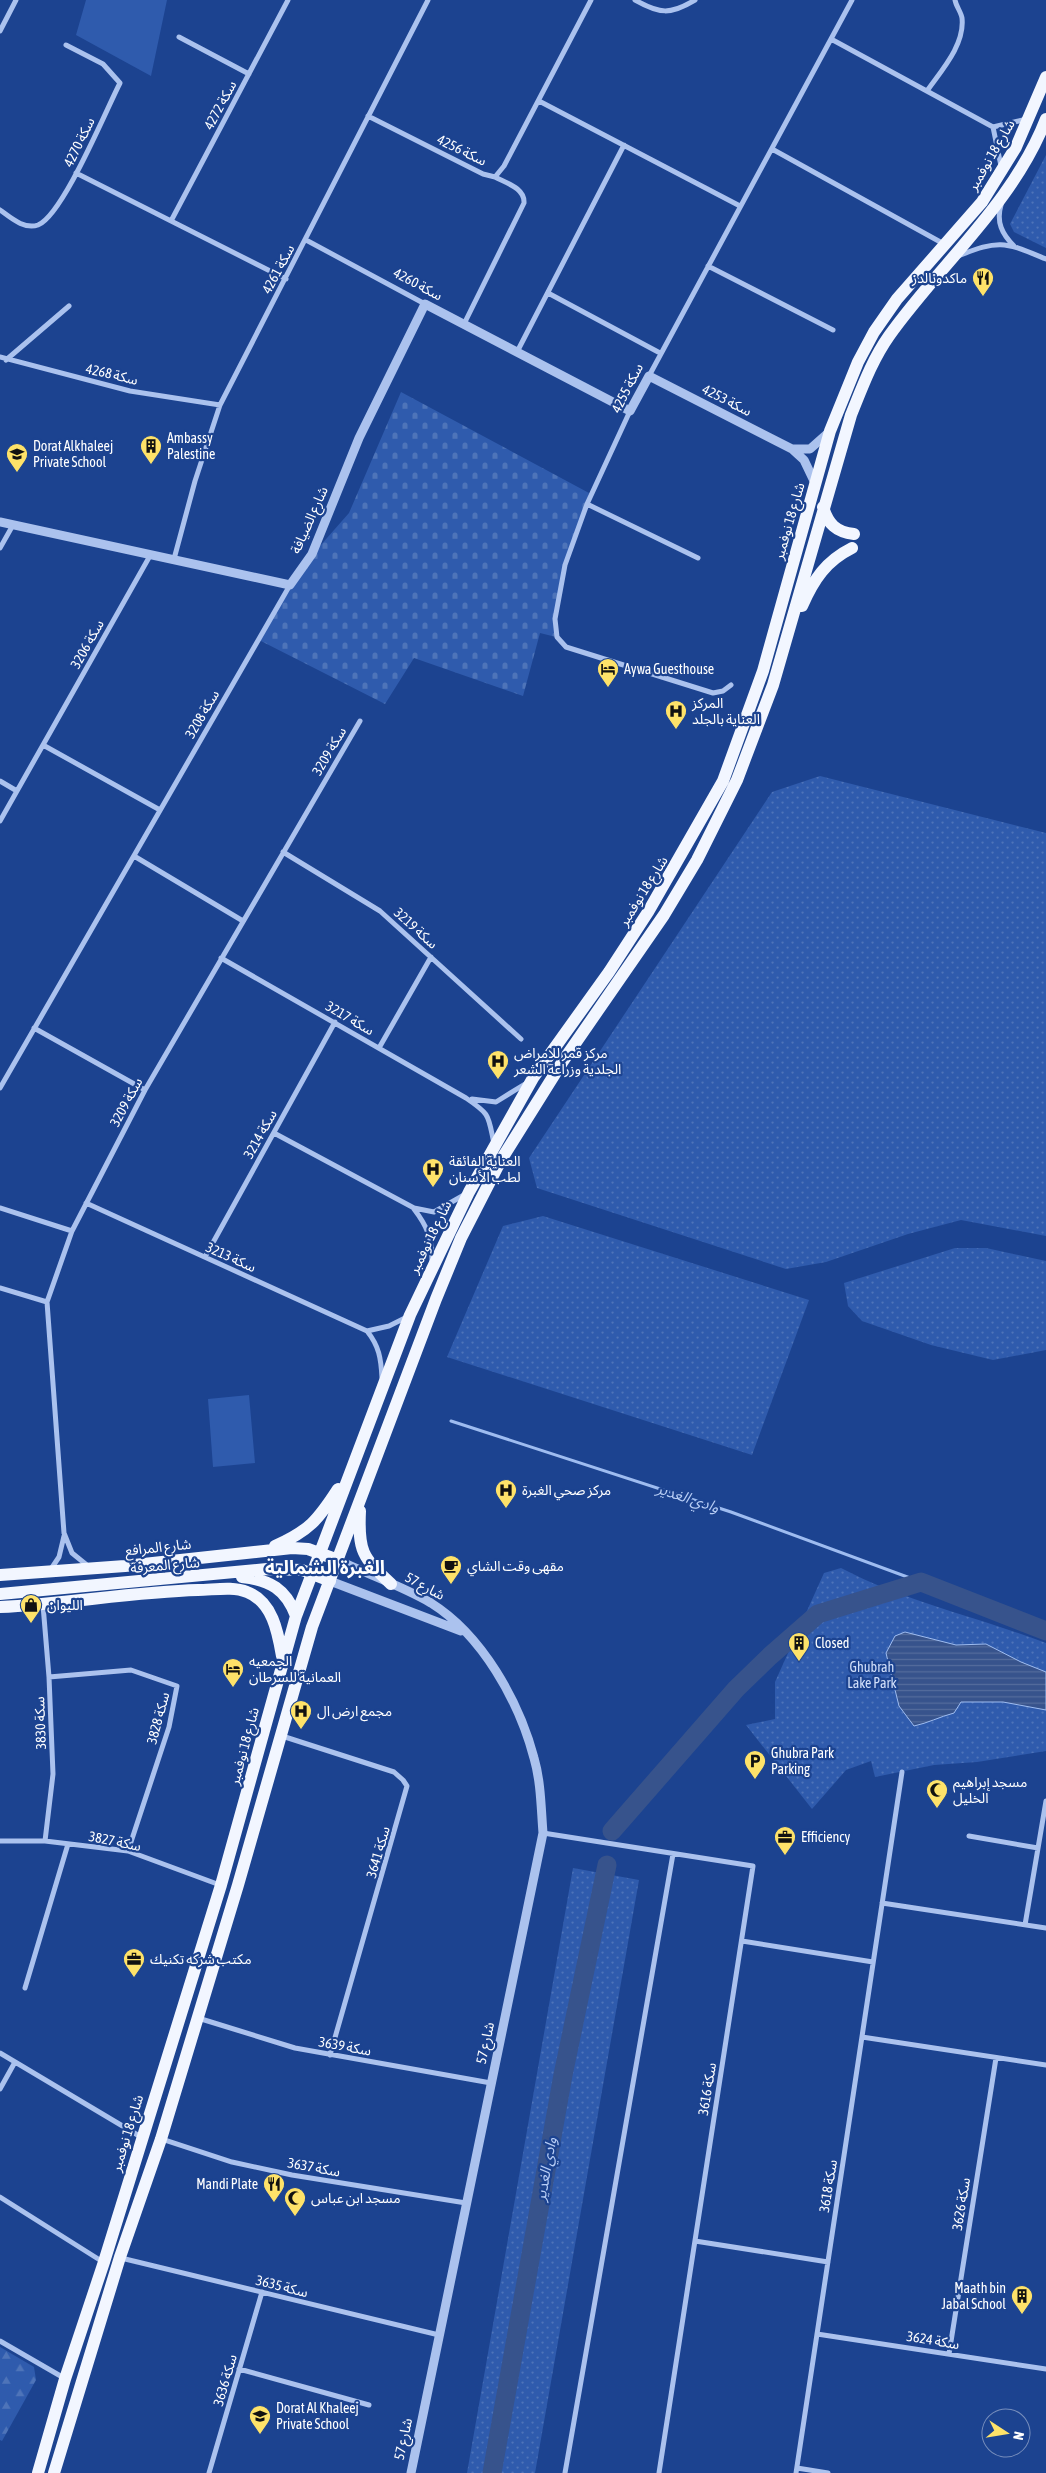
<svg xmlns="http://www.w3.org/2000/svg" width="1046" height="2473" font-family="'Asap Condensed','Noto Sans Arabic',sans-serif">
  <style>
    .grass { fill: url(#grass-dots) }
    .forest { fill: url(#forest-firs) }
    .cemetery { fill: url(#cemetery-stones) }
    .garden { fill: #2f5bad }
    .water { fill: url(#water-rules); stroke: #9ebcf0 }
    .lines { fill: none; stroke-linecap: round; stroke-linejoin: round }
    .stream { stroke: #9ebcf0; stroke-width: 3 }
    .river { stroke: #37538c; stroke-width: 19 }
    .minor { stroke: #abc2ee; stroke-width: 5 }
    .tertiary { stroke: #abc2ee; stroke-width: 9 }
    .primary { stroke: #f2f6ff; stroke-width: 12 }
    .labels { text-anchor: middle; stroke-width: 4.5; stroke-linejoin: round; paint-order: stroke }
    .street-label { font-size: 14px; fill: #fff; stroke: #1c4390 }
    .poi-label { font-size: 14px; fill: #fff; stroke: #1c4390; text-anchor: start }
    .park-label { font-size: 14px; fill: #d1dffa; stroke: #1c4390 }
    .water-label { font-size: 15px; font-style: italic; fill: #b7cdf5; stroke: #1c4390 }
    .district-label { font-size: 19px; font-weight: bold; fill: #fff; stroke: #1c4390 }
  </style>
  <defs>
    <pattern id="grass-dots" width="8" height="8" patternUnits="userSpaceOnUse" patternTransform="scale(1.25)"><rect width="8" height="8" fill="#2f5bad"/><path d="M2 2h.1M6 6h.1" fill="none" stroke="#4e74b9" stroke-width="1.8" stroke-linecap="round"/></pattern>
    <pattern id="forest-firs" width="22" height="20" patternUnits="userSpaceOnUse" patternTransform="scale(1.25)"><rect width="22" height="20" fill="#2f5bad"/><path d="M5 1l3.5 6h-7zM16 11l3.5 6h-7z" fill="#4e74b9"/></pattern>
    <pattern id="cemetery-stones" width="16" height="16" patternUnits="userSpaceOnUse" patternTransform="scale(1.25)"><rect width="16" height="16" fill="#2f5bad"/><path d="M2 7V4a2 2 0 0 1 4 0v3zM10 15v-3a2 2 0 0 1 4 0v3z" fill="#4e74b9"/></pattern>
    <pattern id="water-rules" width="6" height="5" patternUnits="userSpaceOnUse" patternTransform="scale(1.25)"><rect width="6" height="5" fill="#37538c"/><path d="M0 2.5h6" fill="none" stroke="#556d9d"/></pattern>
  </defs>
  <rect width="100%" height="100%" fill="#1c4390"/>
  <path class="grass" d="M1046,155V248L1014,232L1010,224Z
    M820,776L1046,833V1236L961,1220L908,1234L826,1262L786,1269L537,1188L529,1158L772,792Z
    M543,1216L809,1300L752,1455L447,1357L503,1226Z
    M955,1248H986L1046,1261V1350L993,1360L931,1345L862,1321L848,1306L844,1283Z
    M841,1568C906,1602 978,1617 1046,1643V1751L977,1762L934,1765L875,1777L871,1761L846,1770L812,1809L746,1725L775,1719V1682L824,1573Z
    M573,1868L639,1880L535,2473H467Z"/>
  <path class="forest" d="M0,2347L34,2367L36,2380L2,2441L0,2440Z"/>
  <path class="cemetery" d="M401,392L589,493C578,543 550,583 556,637L540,633L523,696L414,658L385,704L259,640L312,555L349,513Z"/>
  <path class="garden" d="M86,0H167L151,76L76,35Z
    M249,1395L255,1463L213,1467L208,1399Z"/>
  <path class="water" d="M905,1632L956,1645L986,1644L1021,1662L1046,1672V1710L1003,1702H961L954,1713C939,1717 928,1723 914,1726L899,1706L886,1653L895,1636Z"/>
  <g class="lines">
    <path class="stream" d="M451,1421L731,1512L921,1582"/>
    <path class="river" d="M612,1831L736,1689L770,1656L818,1614L921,1582L1046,1631
      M492,2473L563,2075L607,1865"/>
    <path class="minor" d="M635,0C660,14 670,15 695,0
      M0,31L16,0
      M179,37L249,74
      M831,39L993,127L1027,119
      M927,91C941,71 965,45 962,18C961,12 956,6 955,0
      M539,101L740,206
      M368,116L483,174L495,177L504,166L591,0
      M993,127L1001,166
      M772,149L944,244
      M76,173L286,279
      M1001,205C996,222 1002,234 1014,246
      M0,210C10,217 24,230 38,225C63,215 106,110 120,83L103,64L66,45
      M171,221L288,0
      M306,240L425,304
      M958,256C1001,239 1004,242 1046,259
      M708,266L833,330
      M548,293L660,353
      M464,324L524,203C525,188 506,183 495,177
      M517,352L624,145
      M0,357L130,391L220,405
      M6,360L69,306
      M649,376L852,0
      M630,411L587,504L565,565L555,619L557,637L566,647L713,693L723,691L731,685
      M587,504L698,558
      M0,548L13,525
      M174,559L195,481L220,405L428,0
      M43,745L160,810
      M0,781L17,791
      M0,821L151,554
      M283,852L380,911L521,1039
      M134,856L243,921
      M221,958L466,1098C491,1115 488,1115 494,1144
      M34,1028L145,1090
      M379,1048L431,957
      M0,1088L290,585
      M472,1099L496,1102L525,1084
      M274,1133L414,1208L434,1212L464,1195
      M86,1203L367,1331C379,1346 381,1358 382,1378
      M0,1208L72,1231
      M414,1209C427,1226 432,1238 432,1260
      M205,1257L335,1022
      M0,1288L47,1302
      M367,1331L389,1326L407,1317
      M88,1566L72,1553L64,1533L47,1302L72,1231L145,1090L360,721
      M51,1569L59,1557L64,1536
      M43,1605L49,1677L53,1774L45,1841
      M49,1677L131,1670L177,1686L169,1727L128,1851
      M282,1736L394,1772L403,1780L407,1786L330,2055
      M543,1833L753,1866L659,2473
      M969,1836L1038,1848
      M0,1841H45L128,1851L220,1885
      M882,1903L1046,1928
      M1025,1925L1046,1801
      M742,1941L873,1962
      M25,1988L68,1844
      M198,2018L295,2048L491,2083
      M862,2037L1046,2065
      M0,2053L141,2137
      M0,2089L15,2062
      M162,2139L232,2162L292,2175L466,2203
      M0,2197L103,2262
      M695,2241L828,2262
      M121,2258L439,2335
      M817,2334L1046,2369
      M0,2341L64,2378
      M949,2354L996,2058
      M239,2369L369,2405
      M797,2468L828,2473
      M209,2473L262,2292
      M565,2473L673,1854
      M796,2473L902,1772"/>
    <path class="tertiary" d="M793,449H810L828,433
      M0,522L290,585L312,554L359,438L425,304L630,411L649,376L792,449L804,460L815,483
      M338,1560C369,1575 402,1586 431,1603C482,1635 519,1701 534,1758C541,1782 541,1808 543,1833L411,2473
      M330,1581L461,1631"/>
    <path class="primary" d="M823,507C828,524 836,532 854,534
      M802,606C814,579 826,561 852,548
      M360,1511C358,1551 362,1557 391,1584
      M275,1546C309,1531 318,1520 338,1489
      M0,1575L125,1566L292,1548L308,1549L338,1560
      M242,1577C270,1580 286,1589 296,1616
      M0,1594L267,1569L302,1570L330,1581
      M0,1607C66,1604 132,1592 198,1590C213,1590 233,1586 247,1592C273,1602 278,1633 282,1656
      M38,2473L65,2379L104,2262L221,1885L296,1616L410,1315L469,1192L533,1078L609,972L648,912L723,781L763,671L830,431L858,362L874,332L897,299L982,202L1016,147L1046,77
      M54,2473L120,2257L161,2139L238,1885L312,1627L436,1299L461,1238L501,1160L563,1061L664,915L697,860L737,780L773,685L851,415C862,388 872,360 889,336C940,264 1013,204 1046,119"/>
  </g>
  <defs>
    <g id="restaurant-pin" transform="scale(1.125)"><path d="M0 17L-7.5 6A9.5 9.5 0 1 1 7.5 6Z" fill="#fee269" stroke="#1c4390"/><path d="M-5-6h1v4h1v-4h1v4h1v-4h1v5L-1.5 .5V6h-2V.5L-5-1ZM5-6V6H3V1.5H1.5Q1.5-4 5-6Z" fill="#111"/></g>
    <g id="building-pin" transform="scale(1.125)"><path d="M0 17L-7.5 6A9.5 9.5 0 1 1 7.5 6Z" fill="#fee269" stroke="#1c4390"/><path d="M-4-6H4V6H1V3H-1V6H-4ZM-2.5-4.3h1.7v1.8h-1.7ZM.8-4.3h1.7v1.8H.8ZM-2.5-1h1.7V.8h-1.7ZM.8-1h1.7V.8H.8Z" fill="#111"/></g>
    <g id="school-pin" transform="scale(1.125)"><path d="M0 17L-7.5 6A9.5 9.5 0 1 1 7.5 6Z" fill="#fee269" stroke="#1c4390"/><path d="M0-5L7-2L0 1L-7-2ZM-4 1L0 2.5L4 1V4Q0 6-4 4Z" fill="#111"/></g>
    <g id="hotel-pin" transform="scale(1.125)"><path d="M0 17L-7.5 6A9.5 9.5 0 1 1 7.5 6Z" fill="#fee269" stroke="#1c4390"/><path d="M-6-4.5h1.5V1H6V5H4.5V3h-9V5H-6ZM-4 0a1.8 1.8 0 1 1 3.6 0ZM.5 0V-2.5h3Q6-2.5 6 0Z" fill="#111"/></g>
    <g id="hospital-pin" transform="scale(1.125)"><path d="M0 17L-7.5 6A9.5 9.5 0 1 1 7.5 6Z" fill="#fee269" stroke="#1c4390"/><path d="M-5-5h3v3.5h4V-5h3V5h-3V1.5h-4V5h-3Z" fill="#111"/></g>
    <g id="cafe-pin" transform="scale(1.125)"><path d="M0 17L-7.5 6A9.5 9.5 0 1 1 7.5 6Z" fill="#fee269" stroke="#1c4390"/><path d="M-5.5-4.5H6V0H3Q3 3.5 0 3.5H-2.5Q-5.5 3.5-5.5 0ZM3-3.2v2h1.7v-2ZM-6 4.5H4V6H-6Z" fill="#111"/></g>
    <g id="shop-pin" transform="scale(1.125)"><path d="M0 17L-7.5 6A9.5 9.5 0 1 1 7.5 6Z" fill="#fee269" stroke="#1c4390"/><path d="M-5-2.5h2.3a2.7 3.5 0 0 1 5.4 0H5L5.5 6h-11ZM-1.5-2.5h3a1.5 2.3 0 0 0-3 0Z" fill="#111"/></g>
    <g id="parking-pin" transform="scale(1.125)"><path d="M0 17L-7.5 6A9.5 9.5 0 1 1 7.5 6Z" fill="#fee269" stroke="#1c4390"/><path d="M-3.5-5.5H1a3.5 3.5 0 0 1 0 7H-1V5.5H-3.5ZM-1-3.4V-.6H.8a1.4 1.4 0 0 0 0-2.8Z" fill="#111"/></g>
    <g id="mosque-pin" transform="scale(1.125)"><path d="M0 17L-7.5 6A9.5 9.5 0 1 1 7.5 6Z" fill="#fee269" stroke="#1c4390"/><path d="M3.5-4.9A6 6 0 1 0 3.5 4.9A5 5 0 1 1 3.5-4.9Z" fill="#111"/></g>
    <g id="office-pin" transform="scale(1.125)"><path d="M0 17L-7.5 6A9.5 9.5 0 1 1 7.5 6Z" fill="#fee269" stroke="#1c4390"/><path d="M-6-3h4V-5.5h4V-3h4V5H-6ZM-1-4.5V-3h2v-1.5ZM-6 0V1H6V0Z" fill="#111"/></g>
  </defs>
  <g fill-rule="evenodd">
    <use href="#restaurant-pin" x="983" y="278"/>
    <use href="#building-pin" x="151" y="446"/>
    <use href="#school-pin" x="17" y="454"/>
    <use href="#hotel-pin" x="608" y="669"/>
    <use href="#hospital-pin" x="676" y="711"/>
    <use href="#hospital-pin" x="498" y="1061"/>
    <use href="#hospital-pin" x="433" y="1169"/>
    <use href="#hospital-pin" x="506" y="1490"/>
    <use href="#cafe-pin" x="451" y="1566"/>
    <use href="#shop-pin" x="31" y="1605"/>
    <use href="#building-pin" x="799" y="1643"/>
    <use href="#hotel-pin" x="233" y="1669"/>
    <use href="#hospital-pin" x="301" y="1711"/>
    <use href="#parking-pin" x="755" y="1761"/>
    <use href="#mosque-pin" x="937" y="1790"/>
    <use href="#office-pin" x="785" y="1837"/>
    <use href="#office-pin" x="134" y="1959"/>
    <use href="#restaurant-pin" x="274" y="2184"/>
    <use href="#mosque-pin" x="295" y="2198"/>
    <use href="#building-pin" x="1022" y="2296"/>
    <use href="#school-pin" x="260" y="2416"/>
  </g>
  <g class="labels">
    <g class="street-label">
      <text transform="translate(220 105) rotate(-62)" y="5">سكة 4272</text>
      <text transform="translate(79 142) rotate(-64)" y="5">سكة 4270</text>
      <text transform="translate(462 150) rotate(26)" y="5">سكة 4256</text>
      <text transform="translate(991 155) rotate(-60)" y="5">شارع 18 نوفمبر</text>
      <text transform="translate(278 269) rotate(-62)" y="5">سكة 4261</text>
      <text transform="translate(418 284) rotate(28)" y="5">سكة 4260</text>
      <text transform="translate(112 374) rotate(13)" y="5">سكة 4268</text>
      <text transform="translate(627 388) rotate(-63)" y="5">سكة 4255</text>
      <text transform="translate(727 400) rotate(27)" y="5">سكة 4253</text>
      <text transform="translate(309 520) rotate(-66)" y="5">شارع الضيافة</text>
      <text transform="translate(789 521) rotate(-74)" y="5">شارع 18 نوفمبر</text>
      <text transform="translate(87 644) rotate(-61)" y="5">سكة 3206</text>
      <text transform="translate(202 714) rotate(-60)" y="5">سكة 3208</text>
      <text transform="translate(329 751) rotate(-60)" y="5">سكة 3209</text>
      <text transform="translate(643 891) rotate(-58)" y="5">شارع 18 نوفمبر</text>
      <text transform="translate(416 928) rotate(42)" y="5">سكة 3219</text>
      <text transform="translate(350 1018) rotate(30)" y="5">سكة 3217</text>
      <text transform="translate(126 1102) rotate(-62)" y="5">سكة 3209</text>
      <text transform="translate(260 1134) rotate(-61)" y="5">سكة 3214</text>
      <text transform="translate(430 1237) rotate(-64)" y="5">شارع 18 نوفمبر</text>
      <text transform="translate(231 1257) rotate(24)" y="5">سكة 3213</text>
      <text transform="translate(158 1547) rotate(-6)" y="5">شارع المرافع</text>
      <text transform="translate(165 1565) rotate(-5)" y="5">شارع المعرفة</text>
      <text transform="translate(425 1586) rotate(28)" y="5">شارع 57</text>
      <text transform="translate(158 1718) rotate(-75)" y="5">سكة 3828</text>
      <text transform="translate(40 1723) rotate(-92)" y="5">سكة 3830</text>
      <text transform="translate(244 1746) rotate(-75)" y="5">شارع 18 نوفمبر</text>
      <text transform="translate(115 1841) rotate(11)" y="5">سكة 3827</text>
      <text transform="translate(378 1852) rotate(-74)" y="5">سكة 3641</text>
      <text transform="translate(485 2043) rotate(-78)" y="5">شارع 57</text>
      <text transform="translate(345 2046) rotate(10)" y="5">سكة 3639</text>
      <text transform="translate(707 2089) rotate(-81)" y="5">سكة 3616</text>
      <text transform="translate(127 2133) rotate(-73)" y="5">شارع 18 نوفمبر</text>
      <text transform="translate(314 2167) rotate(10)" y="5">سكة 3637</text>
      <text transform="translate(828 2186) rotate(-81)" y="5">سكة 3618</text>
      <text transform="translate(961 2204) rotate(-81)" y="5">سكة 3626</text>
      <text transform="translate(282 2286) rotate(14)" y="5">سكة 3635</text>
      <text transform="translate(933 2340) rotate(9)" y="5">سكة 3624</text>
      <text transform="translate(225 2380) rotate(-74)" y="5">سكة 3636</text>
      <text transform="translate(403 2439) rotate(-78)" y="5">شارع 57</text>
    </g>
    <g class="poi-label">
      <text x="967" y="283" text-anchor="end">ماكدونالدز</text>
      <text x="167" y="443">Ambassy<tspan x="167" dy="16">Palestine</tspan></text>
      <text x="33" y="451">Dorat Alkhaleej<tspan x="33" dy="16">Private School</tspan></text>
      <text x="624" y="674">Aywa Guesthouse</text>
      <text x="692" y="708">المركز<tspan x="692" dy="16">العناية بالجلد</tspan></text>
      <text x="514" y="1058">مركز قمر للامراض<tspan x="514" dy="16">الجلدية وزراعة الشعر</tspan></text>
      <text x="449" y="1166">العناية الفائقة<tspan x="449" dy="16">لطب الأسنان</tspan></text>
      <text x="522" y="1495">مركز صحي الغبرة</text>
      <text x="467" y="1571">مقهى وقت الشاي</text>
      <text x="47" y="1610">الليوان</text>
      <text x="815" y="1648">Closed</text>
      <text x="249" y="1666">الجمعيه<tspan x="249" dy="16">العمانية للسرطان</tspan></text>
      <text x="317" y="1716">مجمع ارض ال</text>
      <text x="771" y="1758">Ghubra Park<tspan x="771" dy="16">Parking</tspan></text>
      <text x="953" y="1787">مسجد إبراهيم<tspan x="953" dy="16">الخليل</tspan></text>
      <text x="801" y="1842">Efficiency</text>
      <text x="150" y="1964">مكتب شركه تكنيك</text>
      <text x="258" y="2189" text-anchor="end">Mandi Plate</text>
      <text x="311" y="2203">مسجد ابن عباس</text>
      <text x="1006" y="2293" text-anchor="end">Maath bin<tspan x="1006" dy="16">Jabal School</tspan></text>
      <text x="276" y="2413">Dorat Al Khaleej<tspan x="276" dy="16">Private School</tspan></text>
    </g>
    <g class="park-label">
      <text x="872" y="1672">Ghubrah<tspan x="872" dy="16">Lake Park</tspan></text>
    </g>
    <g class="water-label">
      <text transform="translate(688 1498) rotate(18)" y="5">وادي الغدير</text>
      <text transform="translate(546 2169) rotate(-80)" y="5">وادي الغدير</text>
    </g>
    <g class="district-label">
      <text x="325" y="1574">الغبرة الشمالية</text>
    </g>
  </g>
  <g transform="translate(1006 2433) rotate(102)"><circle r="24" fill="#1c4390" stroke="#778ebc"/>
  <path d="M0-4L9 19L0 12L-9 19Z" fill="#fee269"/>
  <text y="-8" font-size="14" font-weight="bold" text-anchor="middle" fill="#ffffff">N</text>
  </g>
</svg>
